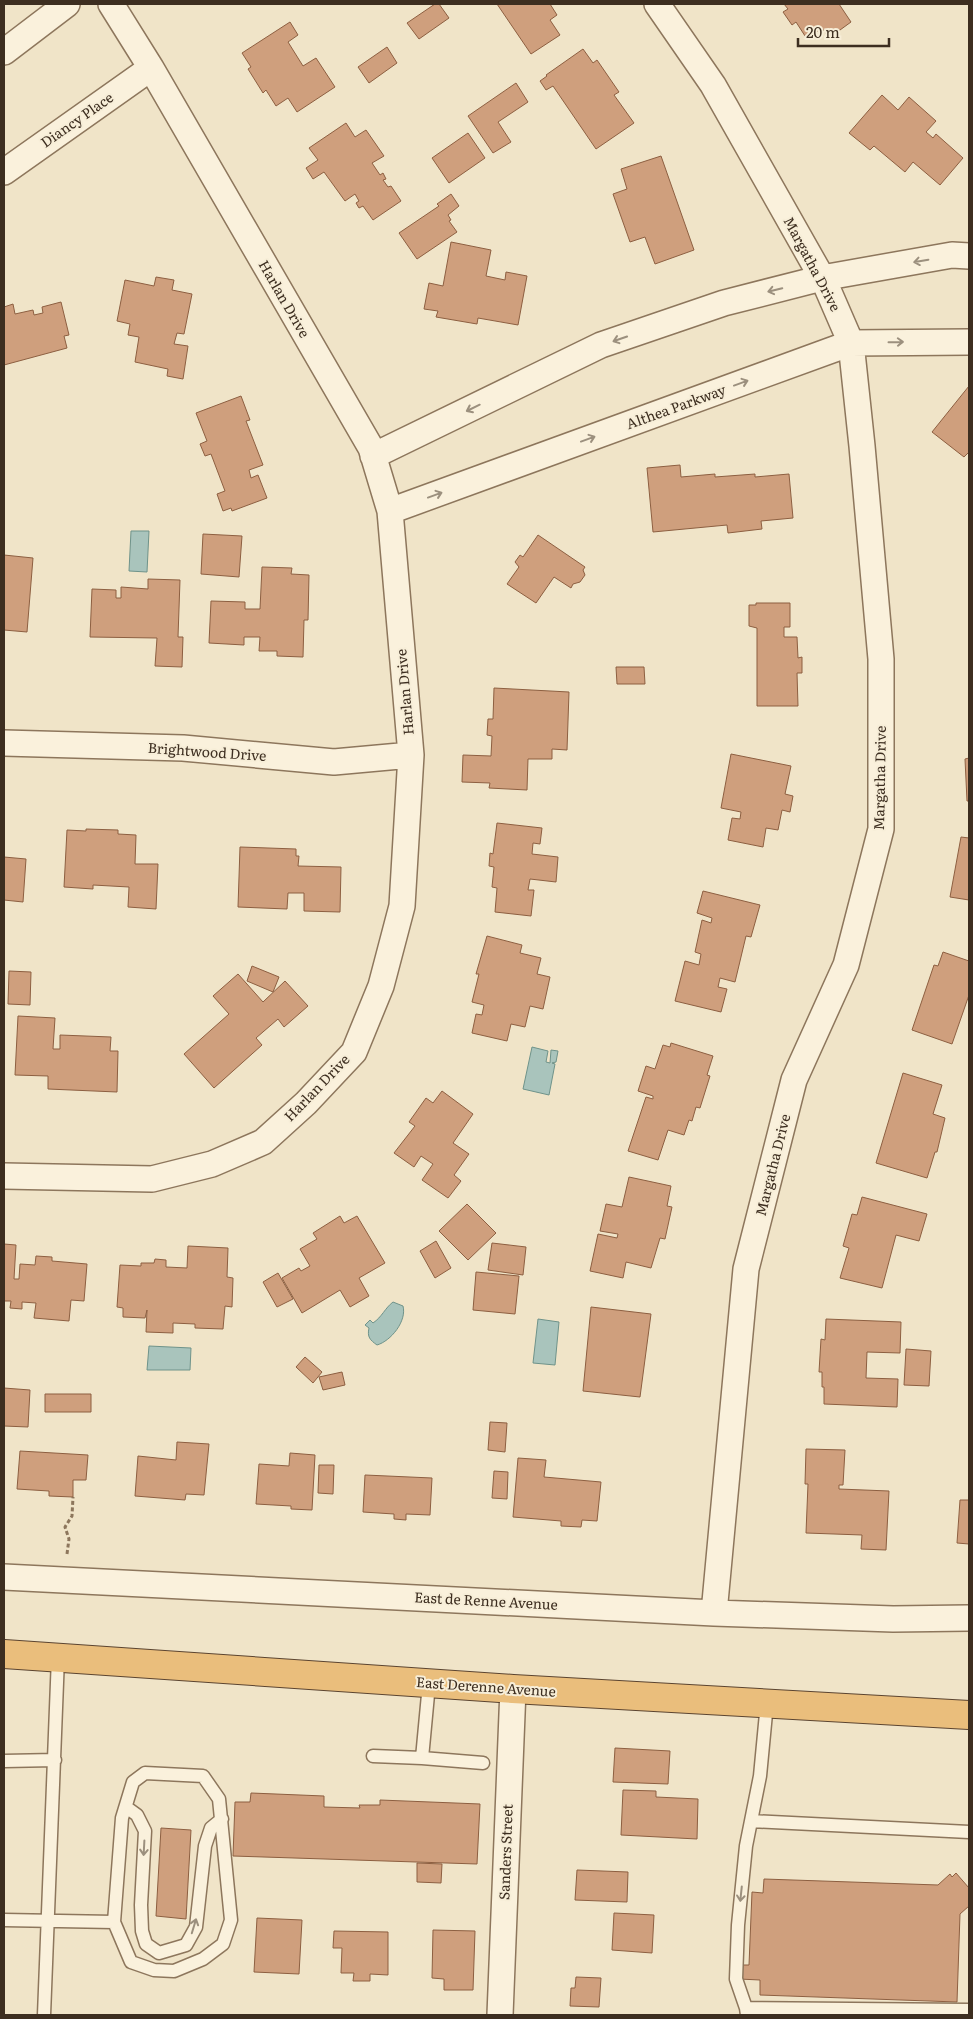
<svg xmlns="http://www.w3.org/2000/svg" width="973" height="2019" font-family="Literata,serif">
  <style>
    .water { fill: #a9c4bc; stroke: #6f938a }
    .building { fill: #cf9f7d; stroke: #8d5f41 }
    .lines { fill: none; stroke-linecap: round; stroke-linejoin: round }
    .service-casing { stroke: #8d765c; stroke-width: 15 }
    .minor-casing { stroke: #8d765c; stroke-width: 28 }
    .trunk-casing { stroke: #5b4430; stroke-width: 30 }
    .path { stroke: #8d765c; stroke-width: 3; stroke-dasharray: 4 2.5; stroke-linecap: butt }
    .service { stroke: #faf1dc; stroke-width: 12 }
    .minor { stroke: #faf1dc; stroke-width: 25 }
    .trunk { stroke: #eabe7c; stroke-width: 28 }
    .oneway { stroke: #9c907e }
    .labels { text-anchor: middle; stroke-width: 4; stroke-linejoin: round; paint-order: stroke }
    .street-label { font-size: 14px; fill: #3d2e20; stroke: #f7eed8 }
  </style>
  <rect width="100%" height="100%" fill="#f0e4c8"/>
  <path class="water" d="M131,531H149L147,572L129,571Z
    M532,1047L548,1051L546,1062L550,1063L551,1050L558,1051L556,1062L552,1063L555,1064L549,1095L523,1089Z
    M393,1302L403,1306C407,1321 391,1341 377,1345C370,1340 367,1337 369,1328L365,1325L370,1320L373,1323C382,1317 385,1308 393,1302Z
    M538,1319L559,1322L555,1365L533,1363Z
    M149,1346L191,1348L190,1370H147Z"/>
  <path class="building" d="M435,4H439L449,18L419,39L407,23Z
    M497,4H550L557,15L550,20L560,35L531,54Z
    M784,4H839L851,22L829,38L822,28L807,39L796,22L792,25L783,12L788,9Z
    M290,22L298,35L288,42L303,66L316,58L335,87L297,112L288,98L276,106L266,90L263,93L248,69L251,67L242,53Z
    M387,47L397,63L369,83L358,67Z
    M583,49L593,63L597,60L619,92L614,95L634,123L596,149L553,86L546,90L540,81L547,76L546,75Z
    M516,83L528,102L498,122L511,142L493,153L468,116Z
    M882,95L898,110L909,97L936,121L926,132L933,138L936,134L963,158L940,185L913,162L905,172L874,146L870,150L849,133Z
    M346,123L355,137L366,130L384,156L372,163L380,175L383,173L386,179L383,180L388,187L391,186L401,201L373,220L363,206L359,208L356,203L359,201L355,194L345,201L324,172L313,179L306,168L318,160L309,148Z
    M468,133L485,158L449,183L432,158Z
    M661,156L694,250L655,264L645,237L630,242L613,194L627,189L621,169Z
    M451,194L459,206L448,215L451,220L449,221L457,232L417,259L399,233L439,206L437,204Z
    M451,242L491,250L486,276L505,280L506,272L527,276L518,325L478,318L477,324L436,317L438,311L424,309L429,283L443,286Z
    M156,277L174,280L172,290L192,294L184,334L177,333L174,344L188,346L183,379L167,376L168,369L135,362L139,337L128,335L130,324L117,321L125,280L154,286Z
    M61,302L69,335L64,336L67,348L4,365V307L13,304L15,314L33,310L34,315L43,313L42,307Z
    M969,386V452L964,457L932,432Z
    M241,396L250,420L246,421L263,465L249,470L251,478L258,475L267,498L232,511L231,508L223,511L217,494L225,491L211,454L205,456L200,444L207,441L196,413Z
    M680,465L681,477L715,474V477L755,474V477L789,474L793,518L761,521L762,529L728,533L727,525L653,532L647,468Z
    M203,534L242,536L239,577L201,574Z
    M538,535L585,567L583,570L585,575L580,582L573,584L571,588L554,577L536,603L507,584L519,567L515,562L520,555L523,557Z
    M4,555L33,558L27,632L4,630Z
    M262,567L292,568L291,574L309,575L308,620H304L303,657L277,656V651H259L260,637H244V645L209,643L211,601L245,602V609H260Z
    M148,579L180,580L178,637H183L182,667L155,666L157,638L90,637L92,589L116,590V598H121V587L148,589Z
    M756,603H790V627H784V637H797L798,658L802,657V673H797L798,706H757V628L749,626V605H756Z
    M616,667H644L645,684H617Z
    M494,688L569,692L567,750L552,749V759H528L527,790L489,788L490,783L462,782L463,755L491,756L492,736L487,735L488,719H493Z
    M731,754L791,766L785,794L793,796L790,812L782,810L778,830L766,828L763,847L728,840L732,818L740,819L741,812L721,808Z
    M969,758V801H967L965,759Z
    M497,823L542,828L540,844L533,843L532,854L558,857L556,882L530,879L528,890H534L531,916L495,912L497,888L492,887L494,867L489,866L490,853L493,854Z
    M86,829L118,830V834L136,835L135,864H158L156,909L128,907L129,887L93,885V889L64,887L67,830L86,831Z
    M961,837L969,838V900L950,897Z
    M240,847L296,849V856H299L298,866L341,867L340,912L304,911V893H288L287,909L238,907Z
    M4,857L26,859L23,902L4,900Z
    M703,891L760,905L751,937L746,936L735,982L720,978L718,987L727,989L721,1012L675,1001L685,961L699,965L701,954L695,952L702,920L711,923L712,918L697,913Z
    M487,936L522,945L520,953L541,958L537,974L550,977L543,1009L530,1006L525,1027L511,1024L507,1041L472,1033L476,1014L482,1015L484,1005L472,1002L479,974H476Z
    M943,952L969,961V995L952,1044L912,1030L934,965L938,966Z
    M252,966L279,977L273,992L247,981Z
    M9,971L31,972L30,1005L8,1004Z
    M238,974L263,1002L285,981L308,1006L284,1027L278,1019L256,1038L262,1045L214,1088L184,1054L229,1014L213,996Z
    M18,1016L55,1018L53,1049H60V1035L111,1037L110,1051H118L117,1092L48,1089V1076L15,1075Z
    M671,1043L713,1056L707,1075L710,1076L700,1108L696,1107L692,1121L689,1120L684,1135L668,1130L658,1160L628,1151L646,1097L653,1099V1096L638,1091L646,1066L655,1069L663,1045L670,1047Z
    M903,1073L942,1085L933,1114L945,1118L937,1152H935L927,1178L876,1163Z
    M442,1091L473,1114L453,1143L469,1154L454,1175L461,1181L448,1198L422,1180L433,1164L421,1156L414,1167L394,1153L415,1126L409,1122L426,1098L433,1103Z
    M629,1177L671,1186L667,1206L672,1207L665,1239L660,1238L651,1268L626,1262L623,1278L590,1271L598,1234L617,1238L618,1234L600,1231L606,1204L622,1207Z
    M862,1197L927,1214L919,1241L896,1235L882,1288L840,1278L849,1248L843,1246L852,1214L857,1215Z
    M467,1204L496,1233L468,1260L439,1231Z
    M340,1216L344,1223L357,1216L385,1263L359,1278L369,1296L350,1307L340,1290L302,1313L282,1278L299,1268L301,1271L310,1266L300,1249L317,1239L313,1233Z
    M436,1241L451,1268L435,1278L420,1251Z
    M492,1243L526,1247L523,1275L488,1270Z
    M4,1244L16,1245L14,1279H19L20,1264L35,1265L36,1256L52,1257V1261L87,1264L84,1301L71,1300L69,1321L34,1318L36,1303L22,1302V1309L10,1308L11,1301H4Z
    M188,1246L228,1248L227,1277L233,1278L232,1307L225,1306L223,1329L195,1328V1324L173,1323V1333L146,1332L147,1310L145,1318L123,1317V1308L117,1307L120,1265L141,1266V1263H154L155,1259L166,1260V1267L187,1268Z
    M476,1272L519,1276L515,1314L473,1310Z
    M278,1273L293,1299L277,1307L263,1282Z
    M591,1307L651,1314L640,1397L583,1391Z
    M826,1319L901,1322L900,1353L867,1352L866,1378L898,1379L897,1407L824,1404V1387H822V1372H819L821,1339L825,1340Z
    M906,1349L931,1351L929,1386L904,1385Z
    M305,1357L322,1372L313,1383L296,1367Z
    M342,1372L345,1385L323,1390L319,1377Z
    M4,1388L30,1390L28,1427L4,1426Z
    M45,1394H91V1412H45Z
    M490,1422L507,1423L505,1452L488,1450Z
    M177,1442L209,1444L204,1495L186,1494L185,1500L135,1496L138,1456L176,1460Z
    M806,1449L845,1450L843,1485H839V1489L889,1491L886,1550L861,1549L862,1535L806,1533L808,1484H805Z
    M20,1451L88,1455L86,1480H73V1497L49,1496V1491L17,1489Z
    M290,1453L315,1455L312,1510L291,1509V1506L256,1504L259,1464L289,1466Z
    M518,1458L546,1460L544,1477L601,1482L597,1521L582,1520L581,1527L561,1526V1521L513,1517Z
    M319,1465H334L333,1494L318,1493Z
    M494,1471L508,1472L507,1499L492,1498Z
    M365,1475L432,1478L430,1515L406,1514V1520L394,1519V1514L363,1512Z
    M960,1500H969V1544L957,1543Z
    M615,1748L670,1751L668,1784L613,1782Z
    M623,1790L656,1791V1797L698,1799L697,1839L621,1835Z
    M251,1793L324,1796V1807L360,1808L359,1805H380V1800L480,1804L477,1864L233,1856L235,1802H250Z
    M161,1828L191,1830L186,1919L156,1916Z
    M417,1863L442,1864L441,1883L417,1882Z
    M577,1870L628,1872L627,1902L575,1900Z
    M956,1873L969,1888V1906L960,1914L957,2002L760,1995V1980L739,1979V1965H749L752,1892L763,1893L764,1879L938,1885L950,1874L952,1877Z
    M614,1913L654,1915L652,1953L612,1950Z
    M257,1918L302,1920L299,1974L254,1972Z
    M433,1930L475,1931L473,1990H444V1979L432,1978Z
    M334,1931L388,1932V1975L370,1974V1981H353L354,1973H341L342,1948H333Z
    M576,1977L601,1978L599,2007L570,2006L571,1988H575Z"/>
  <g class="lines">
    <g class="service-casing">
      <path id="service" d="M429,1684L422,1758L483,1763
        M373,1756L422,1758
        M4,1761L55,1760
        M145,1773L203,1776L219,1799L231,1920L223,1944L203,1959L174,1971L154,1970L131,1962L114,1922L122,1818L133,1782Z
        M126,1807L137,1815L145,1831L141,1905L142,1931L146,1944L159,1953L186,1945L196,1927L205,1846L211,1828L222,1819
        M751,1821L969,1832
        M4,1920L114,1922
        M746,2008L969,2010
        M44,2015L58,1657
        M747,2015L746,2008L736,1979L738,1925L746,1846L760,1776L767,1703"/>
    </g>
    <g class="minor-casing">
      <path id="minor" d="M657,4L713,85L825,283L851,343L862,446L881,659V829L846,965L794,1080L746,1269L714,1613
        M4,52L67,4
        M4,172L151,68
        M373,456L601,345L724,303L822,278L952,255L969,256
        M390,511L851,343L969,342
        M4,743L183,748L334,762L411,755
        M4,1176L152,1179L212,1164L263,1142L306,1103L354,1052L381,986L402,906L411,755L390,511L371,448L151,68L111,4
        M4,1577L714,1613L893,1619L969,1618
        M500,2015L513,1689"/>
    </g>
    <g class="trunk-casing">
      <path id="trunk" d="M4,1654L513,1689L969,1715"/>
    </g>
    <path class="path" d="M67,1554L69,1539L65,1527L72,1516L73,1497"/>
    <use href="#service" class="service"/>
    <use href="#minor" class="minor"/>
    <use href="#trunk" class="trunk"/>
  </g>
  <defs><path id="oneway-shaft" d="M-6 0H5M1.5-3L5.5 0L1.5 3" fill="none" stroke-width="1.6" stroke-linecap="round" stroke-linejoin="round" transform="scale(1.25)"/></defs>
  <g class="oneway">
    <use href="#oneway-shaft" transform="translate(921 261) rotate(170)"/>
    <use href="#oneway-shaft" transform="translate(775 290) rotate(166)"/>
    <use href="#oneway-shaft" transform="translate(620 339) rotate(161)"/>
    <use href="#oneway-shaft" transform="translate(896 342) rotate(-1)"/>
    <use href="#oneway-shaft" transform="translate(741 383) rotate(-20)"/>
    <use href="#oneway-shaft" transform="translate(473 408) rotate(154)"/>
    <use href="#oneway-shaft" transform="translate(588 439) rotate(-20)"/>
    <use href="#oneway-shaft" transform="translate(435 495) rotate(-20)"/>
    <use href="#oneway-shaft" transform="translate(144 1848) rotate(93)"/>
    <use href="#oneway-shaft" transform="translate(741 1894) rotate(96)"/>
    <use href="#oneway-shaft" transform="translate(194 1926) rotate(-73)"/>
  </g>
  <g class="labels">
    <g class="street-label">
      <text transform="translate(77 120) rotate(-35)" y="5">Diancy Place</text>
      <text transform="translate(812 264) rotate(62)" y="5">Margatha Drive</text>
      <text transform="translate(284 299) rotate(60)" y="5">Harlan Drive</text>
      <text transform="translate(676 407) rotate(-20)" y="5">Althea Parkway</text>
      <text transform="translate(405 692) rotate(-95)" y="5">Harlan Drive</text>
      <text transform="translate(207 752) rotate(4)" y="5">Brightwood Drive</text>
      <text transform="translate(880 778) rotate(-89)" y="5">Margatha Drive</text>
      <text transform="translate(317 1088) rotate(-46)" y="5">Harlan Drive</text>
      <text transform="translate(773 1165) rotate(-76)" y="5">Margatha Drive</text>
      <text transform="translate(486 1601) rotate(3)" y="5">East de Renne Avenue</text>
      <text transform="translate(486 1687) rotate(4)" y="5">East Derenne Avenue</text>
      <text transform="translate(506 1852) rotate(-88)" y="5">Sanders Street</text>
    </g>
  </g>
  <rect width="973" height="2019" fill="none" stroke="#3d2e20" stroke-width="10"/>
  <path d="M798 38v8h91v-8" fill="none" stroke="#3d2e20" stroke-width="2.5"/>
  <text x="806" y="38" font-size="15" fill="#3d2e20" stroke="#f7eed8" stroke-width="4" paint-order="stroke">20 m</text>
</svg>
